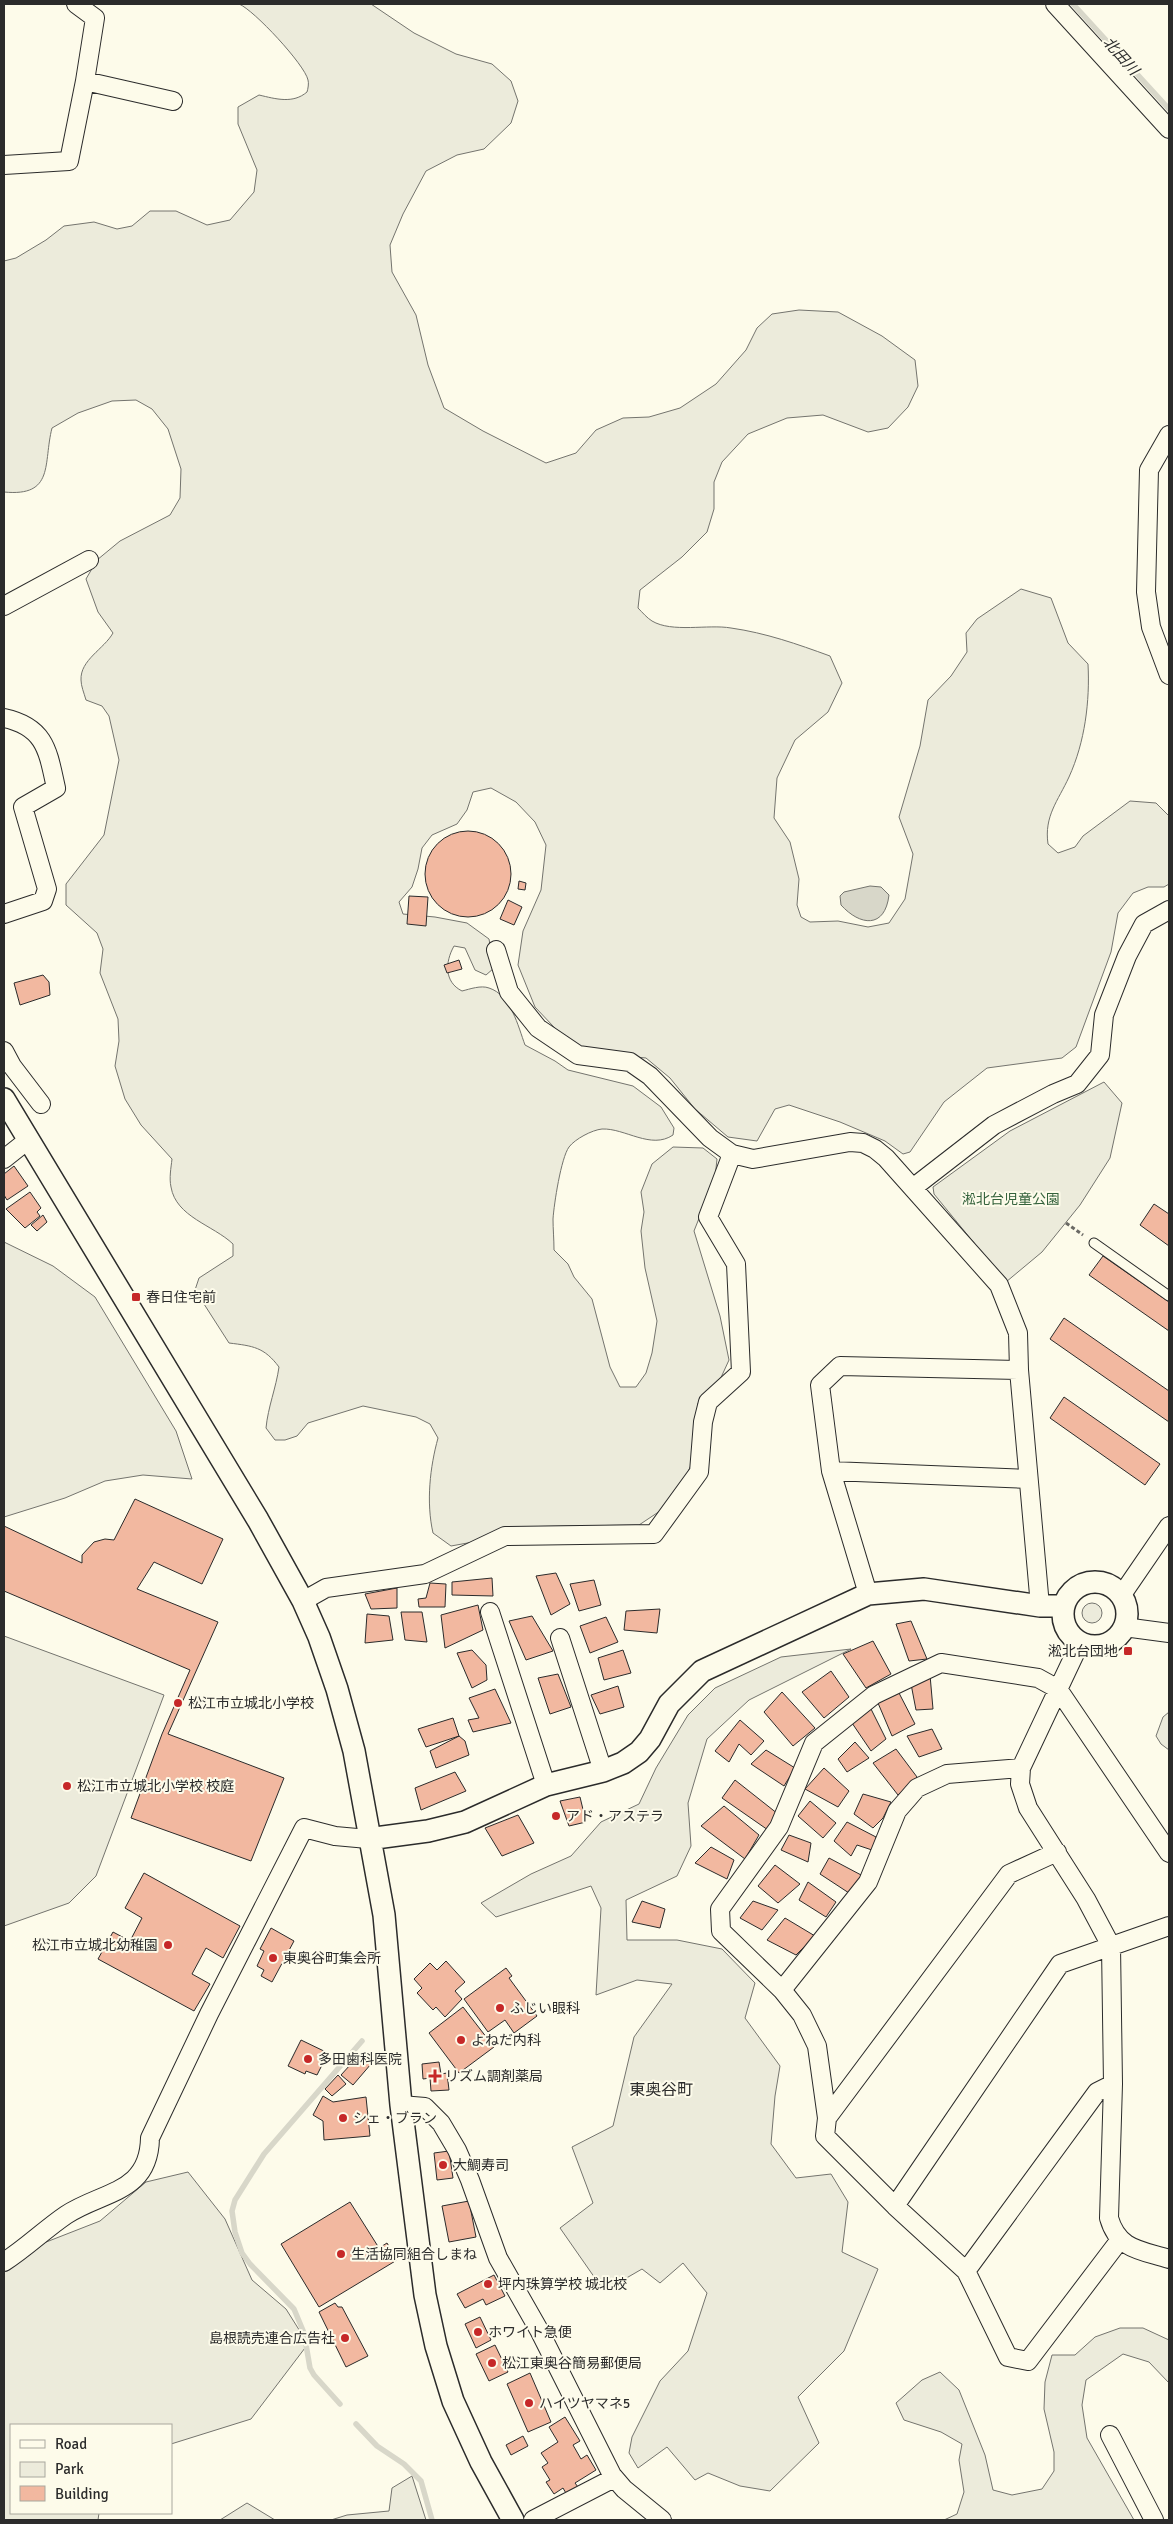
<svg xmlns="http://www.w3.org/2000/svg" width="1173" height="2524" font-family="Signika,'Noto Sans JP',sans-serif">
  <style>
    .green { fill: #ecebdb; stroke: #74746e }
    .water { fill: #d8d7c9; stroke: #74746e }
    .lines { fill: none; stroke-linecap: round; stroke-linejoin: round }
    .stream { stroke: #d8d7c9; stroke-width: 5.5 }
    .building { fill: #f2b8a0; stroke: #2b2b2b }
    .service-casing { stroke: #2b2b2b; stroke-width: 11 }
    .minor-casing { stroke: #2b2b2b; stroke-width: 20 }
    .tertiary-casing { stroke: #2b2b2b; stroke-width: 24 }
    .path { stroke: #6a6964; stroke-width: 3; stroke-dasharray: 4 2.5; stroke-linecap: butt }
    .service { stroke: #fdfbea; stroke-width: 9 }
    .minor { stroke: #fdfbea; stroke-width: 18 }
    .tertiary { stroke: #fdfbea; stroke-width: 21 }
    .poi-dot { fill: #c62828; stroke: #fdfbea; stroke-width: 2 }
    .labels { text-anchor: middle; stroke-width: 4; stroke-linejoin: round; paint-order: stroke }
    .park-label { font-size: 14px; fill: #34623c; stroke: #fdfbea }
    .poi-label { font-size: 14px; fill: #2b2b2b; stroke: #fdfbea; text-anchor: start }
    .water-label { font-size: 15px; font-style: italic; fill: #2b2b2b; stroke: #fdfbea }
    .quarter-label { font-size: 16px; fill: #2b2b2b; stroke: #fdfbea }
  </style>
  <rect width="100%" height="100%" fill="#fdfbea"/>
  <path class="green" d="M239,4H371L414,33L456,54L492,64L511,81L518,101L511,123L484,149L457,155L426,171L403,214L390,245L392,272L416,315L428,365L444,408L483,431L546,463L576,453L596,430L623,418L649,417L680,408L716,384L746,350L757,328L772,314L799,310L838,312L882,336L915,360L918,386L908,407L888,428L868,432L823,415L787,418L748,434L722,462L714,482V509L707,532L682,557L640,590L638,608C642,612 647,618 652,621C672,633 708,624 731,628C766,633 797,644 830,656L842,683L828,712L795,740L777,778L774,818L790,842L799,879L797,905L801,917L810,922L838,921L868,927L889,923L905,899L913,854L899,817L920,746L928,700L951,676L967,652L966,633L977,619L1021,589L1051,598L1068,643L1088,664C1090,701 1085,742 1069,777C1058,801 1044,816 1048,844L1058,853L1075,847L1083,836L1130,801L1156,803L1169,816V884L1164,887H1148L1133,893L1118,913L1111,952L1076,1047L1062,1058L987,1068L944,1102L910,1152L903,1154L885,1141L840,1122L789,1105L775,1109L757,1141L728,1137L695,1109L670,1078L646,1058L604,1054L570,1044L535,1007L518,965L523,931L541,890L546,845L535,822L516,802L491,788L473,792L467,810L457,824L432,835L422,848L418,869L412,887L399,902L403,914L435,917L467,923L489,939L494,968L486,975L475,970L465,948L454,946C445,962 444,982 462,991C470,989 481,985 489,988C511,995 518,1026 525,1045L555,1061L568,1070L633,1086L661,1107L674,1128L673,1135C651,1150 625,1128 602,1129C592,1130 575,1139 569,1147C561,1158 554,1204 553,1219C553,1229 554,1239 554,1250L568,1264L574,1277L592,1299L610,1367L620,1387H636L646,1373L652,1353L657,1321L645,1268L641,1231L644,1212L641,1192L652,1164L673,1147L703,1148L717,1159L715,1178L694,1231L720,1316L729,1360L718,1384L698,1403L694,1459L683,1482L660,1511L639,1525L505,1527L473,1542L451,1546L433,1533C426,1502 430,1467 438,1438L430,1424L416,1417L363,1406L308,1423L297,1436L285,1440H275L266,1428C268,1407 276,1388 279,1367C264,1347 253,1346 229,1343L195,1290L199,1278L233,1256V1244C213,1225 176,1217 171,1187C169,1178 171,1168 172,1159L141,1125L125,1099L115,1066L119,1041L118,1019L100,973L103,949L97,933L66,905V884L104,835L119,760L109,716L102,706L86,700C84,693 81,686 81,680C80,660 104,649 113,633L98,612L86,579L97,560L120,541L170,515L180,498L181,469L168,429L152,409L136,400L112,401L78,413L52,428C43,463 55,497 4,492V261L16,258L46,240L64,226L94,222L117,229L132,226L150,211H176L207,225L230,220L254,192L257,170L238,124V107L259,95C276,99 293,104 307,92C308,89 309,83 308,80C305,65 254,10 239,4Z
    M1104,1082L1122,1103L1110,1158L1080,1205L1042,1252L1006,1282L934,1194L933,1187L1010,1131Z
    M4,1242L53,1266L95,1297L176,1431L192,1479L143,1475L105,1481L65,1498L4,1517Z
    M1082 1613a10 10 0 1 1 20 0a10 10 0 1 1-20 0Z
    M4,1636L164,1695L96,1876L69,1903L4,1926Z
    M851,1649L749,1700L707,1739L688,1803L691,1846L677,1876L626,1900L627,1940H677L722,1949L755,1983L745,2018L780,2066L775,2096L771,2144L796,2178L831,2174L848,2202L842,2252L878,2269L844,2351L798,2397L819,2443L770,2491L740,2486L708,2473L695,2480L667,2447L638,2468L629,2453L632,2437L660,2381L688,2351L707,2293L683,2263L660,2283L642,2269L604,2291L560,2228L593,2203L572,2147L613,2126L634,2037L672,1984L637,1980L596,1995L601,1908L591,1886L496,1917L481,1903L531,1874L571,1856L601,1822L639,1804L656,1768L688,1715L715,1688L781,1657Z
    M1169,1712V1750L1161,1744L1156,1736L1163,1717Z
    M188,2172L225,2219L252,2280L286,2309L308,2344L251,2419L171,2444V2425H11V2513H99L98,2520H4V2267L36,2246L100,2221L146,2182Z
    M1120,2328H1143L1169,2340V2383L1149,2362L1123,2354L1086,2380L1082,2405L1087,2438L1134,2520H944L957,2514L964,2492L959,2460L962,2444L941,2432L904,2420L896,2403L922,2380L940,2372L959,2390L985,2455L993,2490L1012,2495L1042,2489L1054,2471V2452L1044,2409L1045,2382L1052,2355H1075L1095,2337Z
    M412,2476L426,2520H331L347,2515L389,2511L392,2488Z
    M247,2503L275,2520H220Z"/>
  <path class="water" d="M870,886L881,887L889,895C885,929 860,926 841,905L840,896L844,892Z"/>
  <g class="lines">
    <path class="stream" d="M1073,4L1169,109
      M340,2404L314,2375L310,2368L304,2333L294,2309L250,2264L242,2253L235,2232L232,2211L235,2200L264,2154L362,2041
      M356,2424L377,2446L404,2464L421,2481L432,2520"/>
  </g>
  <path class="building" d="M425 874a43 43 0 1 1 86 0a43 43 0 1 1-86 0Z
    M519,881L526,883L525,890L518,889Z
    M409,896L428,897L426,926L407,924Z
    M508,900L522,907L514,925L500,919Z
    M459,960L462,969L447,973L444,965Z
    M43,975L49,982L50,995L20,1005L14,983Z
    M14,1166L28,1186L7,1200L4,1195V1174Z
    M30,1192L41,1208L37,1212L40,1216L25,1228L6,1209Z
    M1154,1204L1169,1214V1246L1140,1225Z
    M43,1215L47,1222L37,1231L31,1225Z
    M1103,1256L1169,1302V1331L1089,1275Z
    M1064,1318L1169,1391V1422L1050,1339Z
    M1064,1397L1160,1464L1145,1485L1050,1418Z
    M135,1499L223,1539L202,1584L154,1562L137,1589L218,1622L168,1734L284,1778L251,1861L131,1818L162,1734L190,1670L4,1591V1526L82,1563V1555L94,1542L105,1539L114,1540Z
    M556,1573L570,1604L551,1615L536,1576Z
    M492,1578L493,1596L452,1595V1582Z
    M594,1580L601,1605L579,1611L570,1584Z
    M430,1583L446,1584L445,1607H419L418,1599L426,1598Z
    M397,1588V1608L371,1609L365,1594Z
    M478,1605L483,1630L445,1648L441,1615Z
    M660,1609L657,1633L624,1630L626,1611Z
    M401,1612H422L427,1642L405,1640Z
    M367,1614L389,1616L393,1640L365,1643Z
    M532,1616L553,1651L526,1660L509,1621Z
    M606,1617L618,1642L590,1653L580,1626Z
    M911,1621L927,1659L909,1661L896,1624Z
    M873,1641L891,1674L866,1688L843,1654Z
    M472,1650L486,1665L487,1680L472,1688L457,1653Z
    M623,1650L631,1673L604,1680L598,1658Z
    M831,1671L849,1697L824,1718L802,1692Z
    M558,1674L571,1707L550,1714L538,1678Z
    M930,1675L933,1709L916,1710L911,1684Z
    M618,1686L624,1707L600,1714L591,1695Z
    M495,1689L511,1723L473,1732L468,1720L479,1718L469,1698Z
    M782,1692L815,1728L793,1746L764,1712Z
    M899,1693L915,1724L892,1736L878,1703Z
    M871,1709L886,1739L871,1751L852,1723Z
    M453,1718L459,1736L426,1747L418,1729Z
    M740,1720L764,1741L751,1755L739,1744L729,1762L715,1751Z
    M932,1729L942,1749L919,1757L907,1736Z
    M459,1736L465,1741L469,1755L436,1768L430,1751Z
    M855,1742L869,1758L847,1772L838,1759Z
    M896,1749L917,1777L898,1795L873,1763Z
    M766,1750L795,1768L784,1786L751,1764Z
    M824,1768L849,1791L838,1807L805,1789Z
    M455,1772L466,1791L421,1810L415,1788Z
    M735,1780L778,1814L768,1830L722,1798Z
    M863,1794L891,1802L883,1818L873,1828L854,1814Z
    M580,1797L586,1822L569,1826L560,1801Z
    M810,1801L836,1823L823,1838L798,1816Z
    M724,1806L759,1835L745,1859L701,1826Z
    M518,1815L534,1843L502,1856L485,1828Z
    M847,1822L876,1837L875,1851L857,1845L851,1856L834,1841Z
    M789,1835L811,1843L808,1862L781,1850Z
    M711,1847L734,1860L727,1879L695,1863Z
    M829,1858L863,1876L849,1893L820,1874Z
    M775,1865L800,1884L778,1903L758,1886Z
    M144,1873L240,1926L223,1958L206,1948L192,1974L210,1984L194,2011L98,1959L113,1932L130,1941L142,1918L125,1908Z
    M808,1882L836,1902L826,1917L799,1900Z
    M642,1901L665,1909L660,1928L632,1922Z
    M753,1901L778,1910L762,1930L740,1918Z
    M785,1918L815,1936L796,1955L767,1940Z
    M271,1928L294,1941L272,1982L261,1976L264,1970L257,1966L264,1951L260,1949Z
    M446,1961L465,1982L455,1991L462,1999L445,2017L436,2007L433,2010L417,1993L422,1988L414,1979L430,1963L437,1970Z
    M506,1968L512,1976L509,1978L537,2016L514,2033L505,2020L488,2032L464,1999Z
    M463,2007L494,2047L459,2073L429,2033Z
    M301,2040L328,2053L317,2075L306,2071L305,2074L288,2066Z
    M360,2054L371,2064L353,2085L341,2075Z
    M439,2062L441,2074L447,2073L449,2090L431,2091L430,2078L423,2079L422,2064Z
    M338,2075L346,2084L332,2096L325,2089Z
    M323,2096L333,2102L366,2097L370,2136L324,2140L323,2121L313,2115Z
    M449,2151L453,2178L437,2180L434,2153Z
    M469,2201L476,2237L449,2242L442,2206Z
    M350,2202L379,2248L387,2243L397,2260L319,2307L281,2244Z
    M494,2275L505,2296L486,2305L483,2299L465,2308L457,2294Z
    M335,2303L338,2307H342L368,2356L346,2367L319,2312Z
    M480,2317L491,2340L476,2348L465,2324Z
    M495,2345L508,2372L489,2381L476,2354Z
    M530,2373L551,2422L528,2432L507,2384Z
    M565,2417L580,2441L573,2445L581,2459L587,2455L596,2470L575,2483L578,2487L567,2495L563,2488L554,2494L546,2482L550,2480L542,2467L548,2463L541,2453L558,2442L549,2427Z
    M523,2436L528,2446L511,2455L506,2445Z"/>
  <g class="lines">
    <g class="service-casing">
      <path id="service" d="M1094,1243L1169,1296"/>
    </g>
    <g class="minor-casing">
      <path id="minor" d="M76,4L95,18L85,81L173,101
        M1055,4L1169,129
        M4,165L69,161L85,81
        M1169,435L1149,470L1146,592L1151,627L1169,675
        M4,606L89,560
        M4,718C46,727 48,752 56,788L23,807L47,889L43,901L4,914
        M496,950L509,992L538,1028L578,1055L630,1062L650,1076L710,1138L732,1154L753,1159L850,1142L863,1143L875,1149L886,1158L999,1285L1018,1333L1019,1370L1040,1606
        M4,1051L12,1066L41,1104
        M4,1159L28,1140
        M914,1187L994,1125L1053,1094L1077,1084L1100,1055L1104,1015L1127,956L1144,924L1169,910
        M831,1471L1028,1479
        M868,1594L831,1471L820,1385L840,1366L1019,1370
        M1121,1596L1169,1526
        M303,1601L326,1588L425,1574L505,1536L654,1534L699,1472L703,1422L708,1402L741,1372L736,1264L708,1217L732,1154
        M490,1612L546,1785
        M1124,1627L1169,1633
        M560,1638L603,1771
        M1080,1643L1021,1768L1020,1784L1028,1808L1086,1899L1111,1946L1113,2084L1109,2218C1118,2250 1141,2250 1169,2259
        M782,1990L868,1882L897,1811L917,1788L947,1774L1021,1768
        M401,2105L425,2107L441,2123L457,2150L470,2180L498,2258L539,2330L612,2475L624,2489L662,2520
        M827,2118L1009,1874L1057,1852
        M895,2206L1060,1964L1169,1926
        M1119,2241L1028,2361L1008,2357L966,2271L895,2206L825,2136L827,2118L817,2046L802,2015L782,1990L721,1931L720,1909L779,1827L814,1743L874,1695L941,1663L1038,1678L1058,1689L1169,1853
        M4,2262C26,2248 44,2230 66,2215C102,2191 149,2194 150,2138L209,2014L304,1828L335,1836L368,1839
        M966,2271L1097,2092L1113,2084
        M1110,2435L1154,2520
        M533,2520L614,2478"/>
    </g>
    <g class="tertiary-casing">
      <path id="tertiary" d="M4,1099L258,1520L303,1601L319,1637L337,1689L354,1751L384,1915L401,2105L425,2295L436,2346L453,2401L481,2462L513,2520
        M1063 1614a32 32 0 1 1 64 0a32 32 0 1 1-64 0Z
        M368,1839L428,1831L465,1822L546,1785L603,1771L623,1763L639,1752L650,1739L669,1704L702,1671L868,1594L924,1589L1040,1606H1063"/>
    </g>
    <path class="path" d="M1066,1223L1083,1235"/>
    <use href="#service" class="service"/>
    <use href="#minor" class="minor"/>
    <use href="#tertiary" class="tertiary"/>
  </g>
  <g class="poi-dot">
    <rect x="131" y="1292" width="10" height="10" rx="2.5"/>
    <rect x="1123" y="1646" width="10" height="10" rx="2.5"/>
    <circle cx="178" cy="1703" r="5"/>
    <circle cx="67" cy="1786" r="5"/>
    <circle cx="556" cy="1816" r="5"/>
    <circle cx="168" cy="1945" r="5"/>
    <circle cx="273" cy="1958" r="5"/>
    <circle cx="500" cy="2008" r="5"/>
    <circle cx="461" cy="2040" r="5"/>
    <circle cx="308" cy="2059" r="5"/>
    <path d="M432.5 2068.5h5v5h5v5h-5v5h-5v-5h-5v-5h5z"/>
    <circle cx="343" cy="2118" r="5"/>
    <circle cx="443" cy="2165" r="5"/>
    <circle cx="341" cy="2254" r="5"/>
    <circle cx="488" cy="2284" r="5"/>
    <circle cx="478" cy="2332" r="5"/>
    <circle cx="345" cy="2338" r="5"/>
    <circle cx="492" cy="2363" r="5"/>
    <circle cx="529" cy="2403" r="5"/>
  </g>
  <g class="labels">
    <g class="park-label">
      <text x="1011" y="1204">淞北台児童公園</text>
    </g>
    <g class="poi-label">
      <text x="146" y="1302">春日住宅前</text>
      <text x="1118" y="1656" text-anchor="end">淞北台団地</text>
      <text x="188" y="1708">松江市立城北小学校</text>
      <text x="77" y="1791">松江市立城北小学校 校庭</text>
      <text x="566" y="1821">アド・アステラ</text>
      <text x="158" y="1950" text-anchor="end">松江市立城北幼稚園</text>
      <text x="283" y="1963">東奥谷町集会所</text>
      <text x="510" y="2013">ふじい眼科</text>
      <text x="471" y="2045">よねだ内科</text>
      <text x="318" y="2064">多田歯科医院</text>
      <text x="445" y="2081">リズム調剤薬局</text>
      <text x="353" y="2123">シェ・ブラン</text>
      <text x="453" y="2170">大鯛寿司</text>
      <text x="351" y="2259">生活協同組合しまね</text>
      <text x="498" y="2289">坪内珠算学校 城北校</text>
      <text x="488" y="2337">ホワイト急便</text>
      <text x="335" y="2343" text-anchor="end">島根読売連合広告社</text>
      <text x="502" y="2368">松江東奥谷簡易郵便局</text>
      <text x="539" y="2408">ハイツヤマネ5</text>
    </g>
    <g class="water-label">
      <text transform="translate(1121 56) rotate(48)" y="5">北田川</text>
    </g>
    <g class="quarter-label">
      <text x="661" y="2095">東奥谷町</text>
    </g>
  </g>
  <rect width="1173" height="2524" fill="none" stroke="#2b2b2b" stroke-width="10"/>
  <rect x="10" y="2424" width="162" height="90" fill="#fdfbea" stroke="#a9a89e"/>
  <rect x="20" y="2440" width="25" height="8" fill="#fdfbea" stroke="#a9a89e"/>
  <text x="55" y="2449" font-size="15" fill="#2b2b2b">Road</text>
  <rect x="20" y="2462" width="25" height="15" fill="#ecebdb" stroke="#a9a89e"/>
  <text x="55" y="2474" font-size="15" fill="#2b2b2b">Park</text>
  <rect x="20" y="2486" width="25" height="15" fill="#f2b8a0" stroke="#a9a89e"/>
  <text x="55" y="2499" font-size="15" fill="#2b2b2b">Building</text>
</svg>
